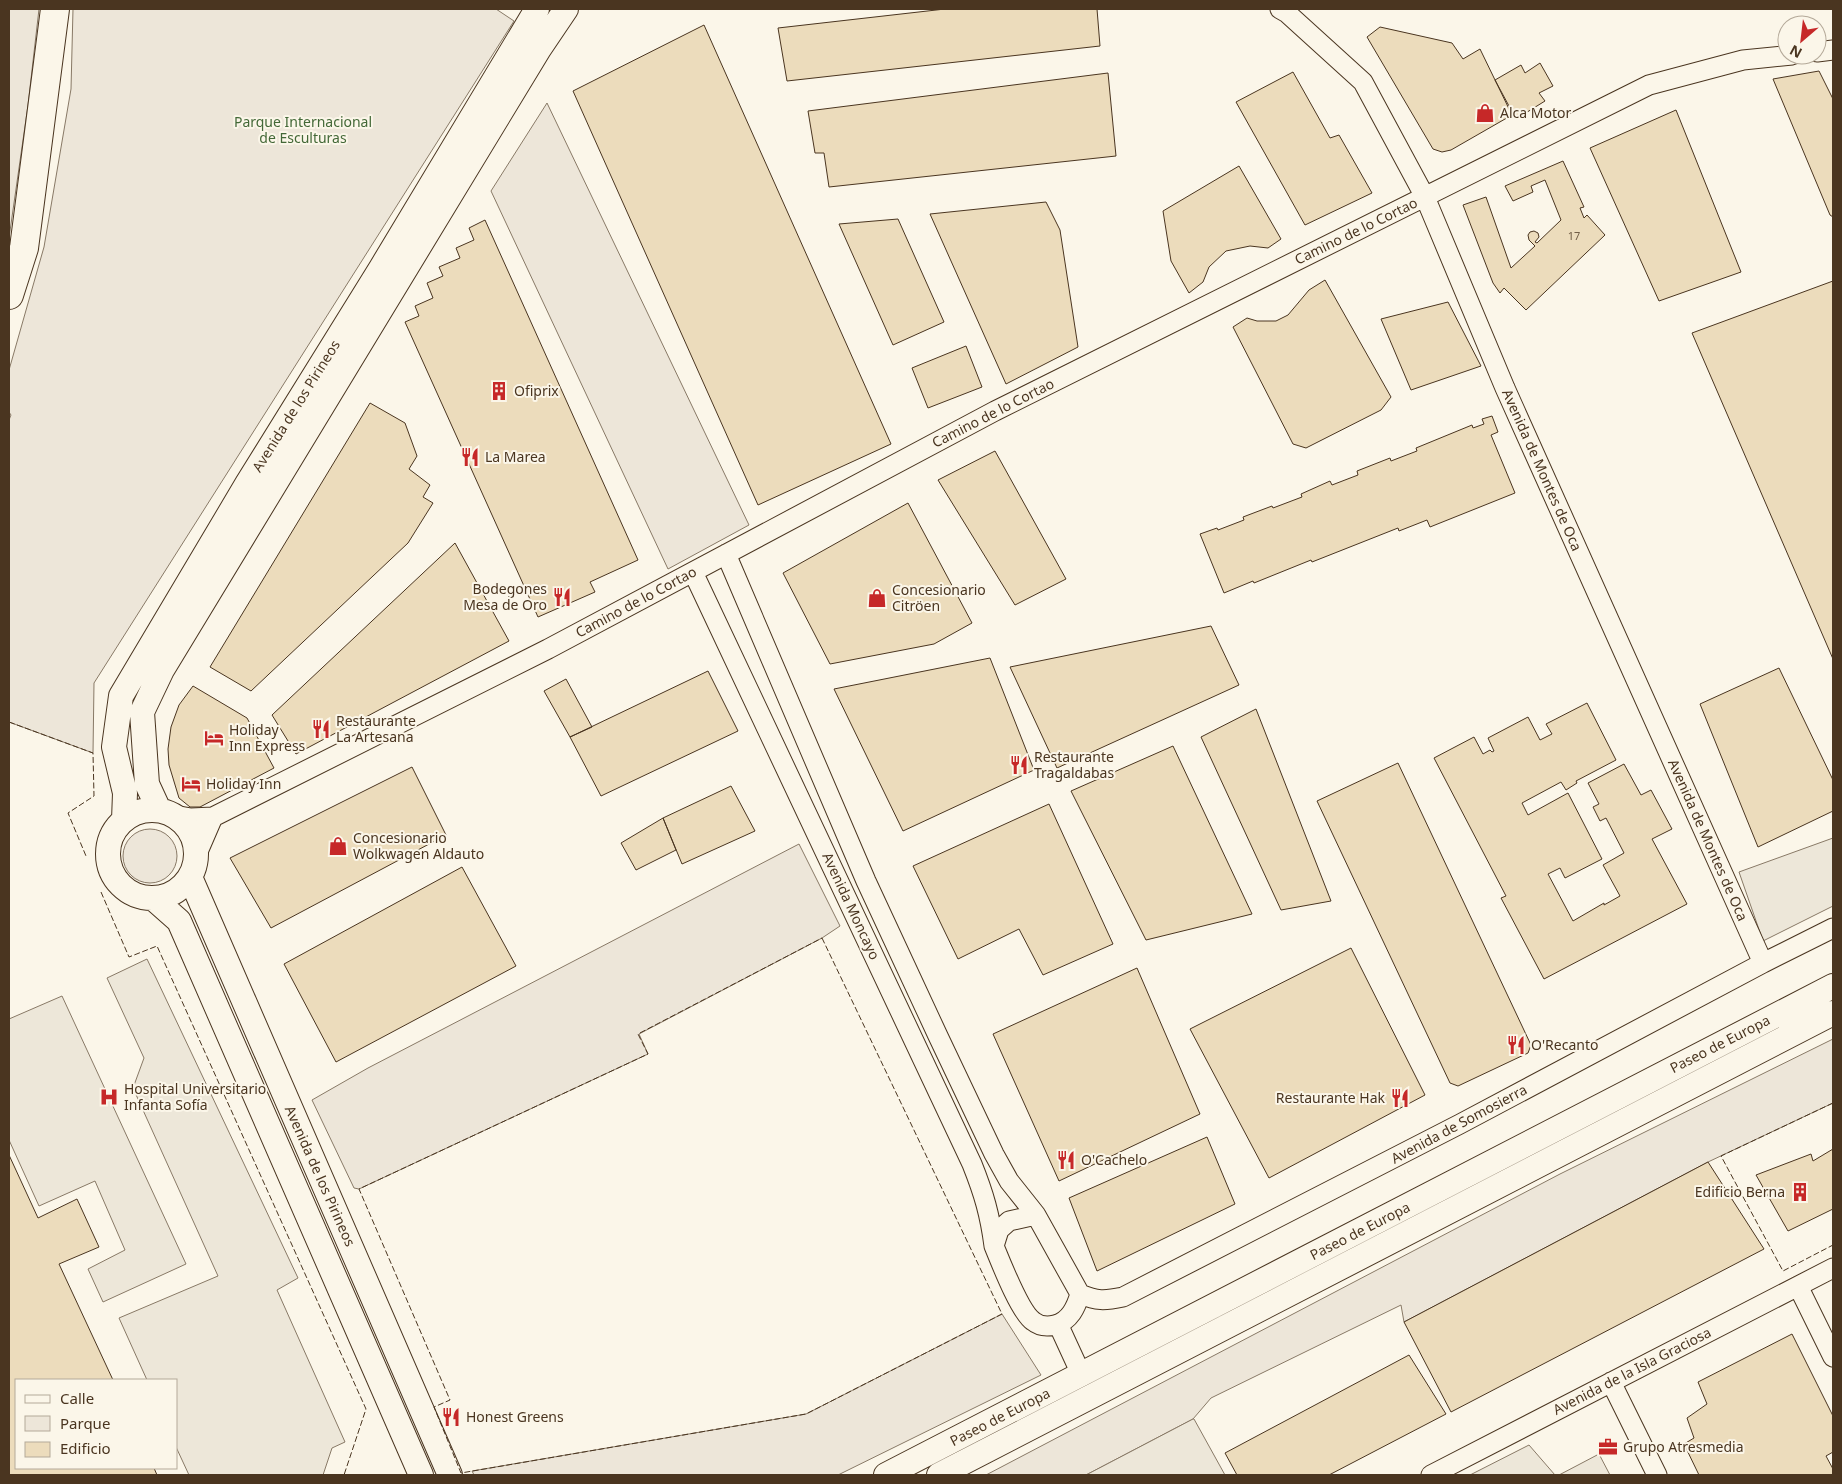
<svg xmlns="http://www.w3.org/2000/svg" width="1842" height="1484" font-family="'Noto Sans',sans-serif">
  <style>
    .green { fill: #ede6d9; stroke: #887966 }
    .parking { fill: #ede7d9; stroke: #887966 }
    .building { fill: #ecdcbc; stroke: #4a3520 }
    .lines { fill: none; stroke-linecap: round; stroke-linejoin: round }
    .minor-casing { stroke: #4a3520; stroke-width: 21 }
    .major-casing { stroke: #4a3520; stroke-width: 26 }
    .highway-casing { stroke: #4a3520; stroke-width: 30 }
    .minor { stroke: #fbf6e9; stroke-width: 19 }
    .major { stroke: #fbf6e9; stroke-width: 24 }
    .highway { stroke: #fbf6e9; stroke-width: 28 }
    .fence { stroke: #4a3520; stroke-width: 1; stroke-dasharray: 6 2.5; stroke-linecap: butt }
    .labels { text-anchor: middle; stroke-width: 4; stroke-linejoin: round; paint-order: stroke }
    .number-label { font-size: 11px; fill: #725f47 }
    .poi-label { font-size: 14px; fill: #4a3520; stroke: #fbf6e9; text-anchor: start }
    .park-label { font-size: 14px; fill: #436837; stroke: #fbf6e9 }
    .street-label { font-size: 14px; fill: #4a3520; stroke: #fbf6e9 }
  </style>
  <rect width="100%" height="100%" fill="#fbf6e9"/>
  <path class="green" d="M9,9H39L28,105L9,238Z
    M73,9H496L514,21L94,683L93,753L9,722V420L11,415L9,412V370L44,247L71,89Z
    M547,103L749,525L668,569L491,191Z
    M123 856a27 27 0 1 1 54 0a27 27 0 1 1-54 0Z
    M799,844L840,926L822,938L639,1034L648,1054L359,1189L354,1188L312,1100L368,1068Z
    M1833,1039V1103L1708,1162L1404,1322L1401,1305L1211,1398L1193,1419L1086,1475H986L1560,1174Z
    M1002,1314L1041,1375L838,1475H474L472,1471L806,1414Z"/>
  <path class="parking" d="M1833,838V906L1763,941L1739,872Z
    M147,959L298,1278L277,1290L345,1442L332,1448L323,1475H189L176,1447V1380H147L119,1318L218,1276L133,1088L144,1058L107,978Z
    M62,996L186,1264L103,1302L88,1269L125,1250L95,1181L39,1206L9,1140V1019Z
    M1194,1419L1225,1475H1086L1193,1419Z
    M1529,1445L1555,1475H1470Z
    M1599,1454L1610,1475H1559L1580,1464Z"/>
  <path class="building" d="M945,9H1097L1100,46L787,81L778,28Z
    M704,25L891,444L758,505L573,91Z
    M1380,27L1452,43L1463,59L1480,49L1512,115L1451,150L1442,152L1433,149L1367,37Z
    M1540,63L1553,86L1539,93L1545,101L1516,119L1495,80L1521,65L1525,73Z
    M1819,71L1833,99V217L1830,215L1773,79Z
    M1293,72L1330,138L1339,135L1372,193L1305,225L1236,102Z
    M1108,73L1116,156L829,187L824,153H815L808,111Z
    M1676,110L1741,272L1659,301L1590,148Z
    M1563,161L1584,207L1580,208L1584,218L1587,215L1605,235L1526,310L1504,288L1500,293L1493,283L1463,205L1486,197L1511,268L1535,246L1529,240L1528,235L1530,232L1534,231L1538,233L1539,237L1535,242L1537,243L1561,220L1545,180L1531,186L1533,192L1513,201L1505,186Z
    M1239,166L1281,239L1268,248L1250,246L1226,251L1209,267L1203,282L1189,293L1171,261L1163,211Z
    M1046,202L1060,230L1078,347L1006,384L930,214Z
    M898,219L944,322L893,345L839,224Z
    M485,220L638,560L590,582L595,592L538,617L405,322L419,316L415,306L433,298L427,283L443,276L439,267L460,258L456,248L474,240L469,228Z
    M1325,280L1391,397L1381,410L1306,448L1293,444L1233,327L1247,318L1257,321H1276L1288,315L1309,290Z
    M1833,281V659L1692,333Z
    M1448,302L1481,366L1411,390L1381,319Z
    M966,346L982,387L928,408L912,368Z
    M370,403L405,423L417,456L409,469L430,485L423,497L433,503L408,543L251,691L210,667Z
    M1492,416L1498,432L1491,435L1515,493L1430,527L1427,520L1399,531L1398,528L1312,562L1311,560L1254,583L1253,581L1224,593L1200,534L1217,528L1218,530L1244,520L1243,517L1272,506L1273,508L1302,497L1301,494L1330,481L1332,485L1358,475L1357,471L1390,458L1391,461L1417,451L1416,448L1472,425L1473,428L1484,424L1482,419Z
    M995,451L1066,579L1015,605L938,480Z
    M908,503L972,623L934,644L830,664L783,573Z
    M455,543L509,641L296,754L272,715Z
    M1211,626L1239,685L1057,768L1010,667Z
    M990,658L1034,770L903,831L834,689Z
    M1779,668L1833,780V811L1758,847L1700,704Z
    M708,671L738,731L601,796L570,737Z
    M566,679L592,727L570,737L544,691Z
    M193,686L247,718L274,768L200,807H190L179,798L169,765L168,749L171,727L179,705Z
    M1587,703L1616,760L1576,781L1577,783L1566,790L1561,782L1522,803L1528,815L1568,793L1602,859L1565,878L1560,868L1548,874L1573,921L1604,903V905L1620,896L1603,865L1624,853L1606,818L1600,821L1593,807L1599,804L1588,783L1624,764L1641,795L1651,790L1672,829L1652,839L1687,904L1544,979L1501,898L1506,896L1434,758L1474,737L1483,754L1490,750L1492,752L1494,751L1488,738L1528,717L1540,740L1552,734L1546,724Z
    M1256,709L1331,901L1281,910L1201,737Z
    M1173,746L1252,914L1146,940L1071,791Z
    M1398,763L1531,1045L1528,1053L1458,1086L1450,1083L1317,801Z
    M412,767L446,835L271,928L230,858Z
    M731,786L755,831L682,864L663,818Z
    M1049,804L1113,944L1043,975L1019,929L958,959L913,866Z
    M663,818L676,850L636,870L621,843Z
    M462,867L516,966L336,1062L284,964Z
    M1351,948L1425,1095L1269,1178L1190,1029Z
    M1137,968L1200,1114L1059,1181L993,1034Z
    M1207,1137L1235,1204L1097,1271L1069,1198Z
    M1833,1149V1209L1788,1231L1756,1175L1811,1154L1813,1161Z
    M9,1155L38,1218L77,1199L99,1247L59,1264L113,1380H16V1468H154L157,1475H9Z
    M1708,1162L1764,1249L1451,1412L1404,1322Z
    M1792,1334L1833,1416V1452L1826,1456L1833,1469V1475H1699L1684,1444L1694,1438L1687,1418L1707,1404L1698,1382Z
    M1409,1355L1446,1414L1329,1475H1237L1225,1453Z"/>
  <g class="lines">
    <g class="minor-casing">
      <path id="minor" d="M1280,9L1287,13L1363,82L1425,197L1505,388L1763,963
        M1817,52L1833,50
        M726,554L866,881L938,1036L994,1154L1009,1181L1036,1215
        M693,572L972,1164C984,1194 990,1215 994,1246
        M174,815L191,818L213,817L548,649L995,411L1649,85L1743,60L1792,55
        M197,854L213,817
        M1036,1215L1080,1294C1076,1307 1070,1321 1055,1325C1047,1327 1039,1326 1033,1321C1020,1312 1001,1263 994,1246L999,1230L1009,1221Z
        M1798,1286L1833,1357
        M1080,1294C1097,1301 1104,1301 1123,1297L1460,1124L1763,963L1833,928
        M1058,1324L1081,1374
        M1611,1382L1657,1475
        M1431,1475L1833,1268"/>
    </g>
    <g class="major-casing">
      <path id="major" d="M159,810L147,784L142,712L162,670L539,49L566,9
        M108 854a44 44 0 1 1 88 0a44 44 0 1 1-88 0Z
        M124,820L125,793L114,747L121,696L247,484L381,268L537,9
        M190,877L450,1475
        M153,898L179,921L421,1475
        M886,1475L1833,986
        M939,1475L1833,1013"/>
    </g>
    <g class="highway-casing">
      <path id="highway" d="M9,295L24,248L55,9"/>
    </g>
    <use href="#minor" class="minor"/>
    <use href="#major" class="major"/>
    <use href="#highway" class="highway"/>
    <path class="fence" d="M9,722L93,753L94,796L68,813L86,856
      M101,892L129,957L157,946L366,1409L344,1475
      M822,938L1002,1314L806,1414L461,1473L434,1407L450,1400L359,1189L648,1054L638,1034Z
      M1833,1103L1721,1156L1783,1271L1833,1245"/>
  </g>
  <defs>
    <g id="shop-bare" transform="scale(1.5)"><path d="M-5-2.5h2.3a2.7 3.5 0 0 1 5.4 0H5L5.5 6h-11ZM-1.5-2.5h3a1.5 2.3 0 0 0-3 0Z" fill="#c62828" stroke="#fbf6e9" stroke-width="2.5" paint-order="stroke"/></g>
    <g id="building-bare" transform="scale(1.5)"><path d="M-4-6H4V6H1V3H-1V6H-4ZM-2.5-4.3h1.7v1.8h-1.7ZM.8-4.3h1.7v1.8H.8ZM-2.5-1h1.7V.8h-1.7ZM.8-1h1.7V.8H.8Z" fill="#c62828" stroke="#fbf6e9" stroke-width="2.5" paint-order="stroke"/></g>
    <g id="restaurant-bare" transform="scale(1.5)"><path d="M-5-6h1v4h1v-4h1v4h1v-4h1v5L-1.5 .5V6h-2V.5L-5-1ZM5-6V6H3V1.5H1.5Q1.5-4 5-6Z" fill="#c62828" stroke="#fbf6e9" stroke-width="2.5" paint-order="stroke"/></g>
    <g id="hotel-bare" transform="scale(1.5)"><path d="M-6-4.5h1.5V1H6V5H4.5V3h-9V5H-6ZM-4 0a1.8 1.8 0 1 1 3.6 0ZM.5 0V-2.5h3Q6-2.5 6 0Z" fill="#c62828" stroke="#fbf6e9" stroke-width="2.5" paint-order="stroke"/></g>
    <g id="hospital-bare" transform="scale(1.5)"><path d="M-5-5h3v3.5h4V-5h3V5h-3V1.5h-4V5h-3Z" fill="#c62828" stroke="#fbf6e9" stroke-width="2.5" paint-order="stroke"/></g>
    <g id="office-bare" transform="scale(1.5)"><path d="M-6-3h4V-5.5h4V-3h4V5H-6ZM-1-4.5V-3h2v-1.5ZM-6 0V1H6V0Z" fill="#c62828" stroke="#fbf6e9" stroke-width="2.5" paint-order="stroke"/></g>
  </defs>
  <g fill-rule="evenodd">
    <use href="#shop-bare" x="1485" y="113"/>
    <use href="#building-bare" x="499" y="391"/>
    <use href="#restaurant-bare" x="470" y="457"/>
    <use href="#restaurant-bare" x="562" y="597"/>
    <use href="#shop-bare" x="877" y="598"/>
    <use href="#restaurant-bare" x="321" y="729"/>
    <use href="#hotel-bare" x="214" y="738"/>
    <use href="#restaurant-bare" x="1019" y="765"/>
    <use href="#hotel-bare" x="191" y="784"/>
    <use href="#shop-bare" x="338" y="846"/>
    <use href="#restaurant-bare" x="1516" y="1045"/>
    <use href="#hospital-bare" x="109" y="1097"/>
    <use href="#restaurant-bare" x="1400" y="1098"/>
    <use href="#restaurant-bare" x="1066" y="1160"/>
    <use href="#building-bare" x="1800" y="1192"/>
    <use href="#restaurant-bare" x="451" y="1417"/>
    <use href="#office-bare" x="1608" y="1447"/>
  </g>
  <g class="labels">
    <g class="number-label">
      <text x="1574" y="240">17</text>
    </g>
    <g class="poi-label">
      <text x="1500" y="118">Alca Motor</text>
      <text x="514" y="396">Ofiprix</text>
      <text x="485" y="462">La Marea</text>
      <text x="547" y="594" text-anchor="end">Bodegones<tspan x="547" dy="16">Mesa de Oro</tspan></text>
      <text x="892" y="595">Concesionario<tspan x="892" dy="16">Citröen</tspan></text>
      <text x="336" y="726">Restaurante<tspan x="336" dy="16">La Artesana</tspan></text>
      <text x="229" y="735">Holiday<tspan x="229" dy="16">Inn Express</tspan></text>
      <text x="1034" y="762">Restaurante<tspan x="1034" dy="16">Tragaldabas</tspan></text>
      <text x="206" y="789">Holiday Inn</text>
      <text x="353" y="843">Concesionario<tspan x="353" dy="16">Wolkwagen Aldauto</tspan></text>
      <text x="1531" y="1050">O'Recanto</text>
      <text x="124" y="1094">Hospital Universitario<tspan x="124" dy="16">Infanta Sofía</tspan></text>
      <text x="1385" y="1103" text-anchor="end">Restaurante Hak</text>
      <text x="1081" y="1165">O'Cachelo</text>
      <text x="1785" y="1197" text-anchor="end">Edificio Berna</text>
      <text x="466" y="1422">Honest Greens</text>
      <text x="1623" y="1452">Grupo Atresmedia</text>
    </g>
    <g class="park-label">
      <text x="303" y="127">Parque Internacional<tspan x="303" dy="16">de Esculturas</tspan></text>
    </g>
    <g class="street-label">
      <text transform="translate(1356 231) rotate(-26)" y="5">Camino de lo Cortao</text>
      <text transform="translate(296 406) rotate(-58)" y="5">Avenida de los Pirineos</text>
      <text transform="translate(993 413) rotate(-27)" y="5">Camino de lo Cortao</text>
      <text transform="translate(1542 470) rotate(66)" y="5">Avenida de Montes de Oca</text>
      <text transform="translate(636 602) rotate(-28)" y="5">Camino de lo Cortao</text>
      <text transform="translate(1708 840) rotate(66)" y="5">Avenida de Montes de Oca</text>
      <text transform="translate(851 906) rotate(65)" y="5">Avenida Moncayo</text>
      <text transform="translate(1720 1044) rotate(-27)" y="5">Paseo de Europa</text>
      <text transform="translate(1459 1124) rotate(-28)" y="5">Avenida de Somosierra</text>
      <text transform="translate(320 1176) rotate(66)" y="5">Avenida de los Pirineos</text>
      <text transform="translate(1360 1231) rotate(-27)" y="5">Paseo de Europa</text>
      <text transform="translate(1632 1371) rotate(-27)" y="5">Avenida de la Isla Graciosa</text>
      <text transform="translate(1000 1417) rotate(-27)" y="5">Paseo de Europa</text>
    </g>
  </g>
  <rect width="1842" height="1484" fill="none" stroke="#4a3520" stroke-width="20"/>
  <rect x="15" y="1379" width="162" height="90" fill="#fbf6e9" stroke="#b4a999"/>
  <rect x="25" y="1395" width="25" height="8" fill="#fbf6e9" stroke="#b4a999"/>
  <text x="60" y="1404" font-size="15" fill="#4a3520">Calle</text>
  <rect x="25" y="1416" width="25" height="15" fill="#ede6d9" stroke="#b4a999"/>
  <text x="60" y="1429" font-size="15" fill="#4a3520">Parque</text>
  <rect x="25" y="1442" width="25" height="15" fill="#ecdcbc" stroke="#b4a999"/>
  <text x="60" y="1454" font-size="15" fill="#4a3520">Edificio</text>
  <g transform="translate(1802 40) rotate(208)"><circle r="24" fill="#fbf6e9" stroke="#b4a999"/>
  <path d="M0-4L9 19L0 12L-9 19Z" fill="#c62828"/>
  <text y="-8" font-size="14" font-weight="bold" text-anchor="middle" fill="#4a3520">N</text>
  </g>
</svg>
